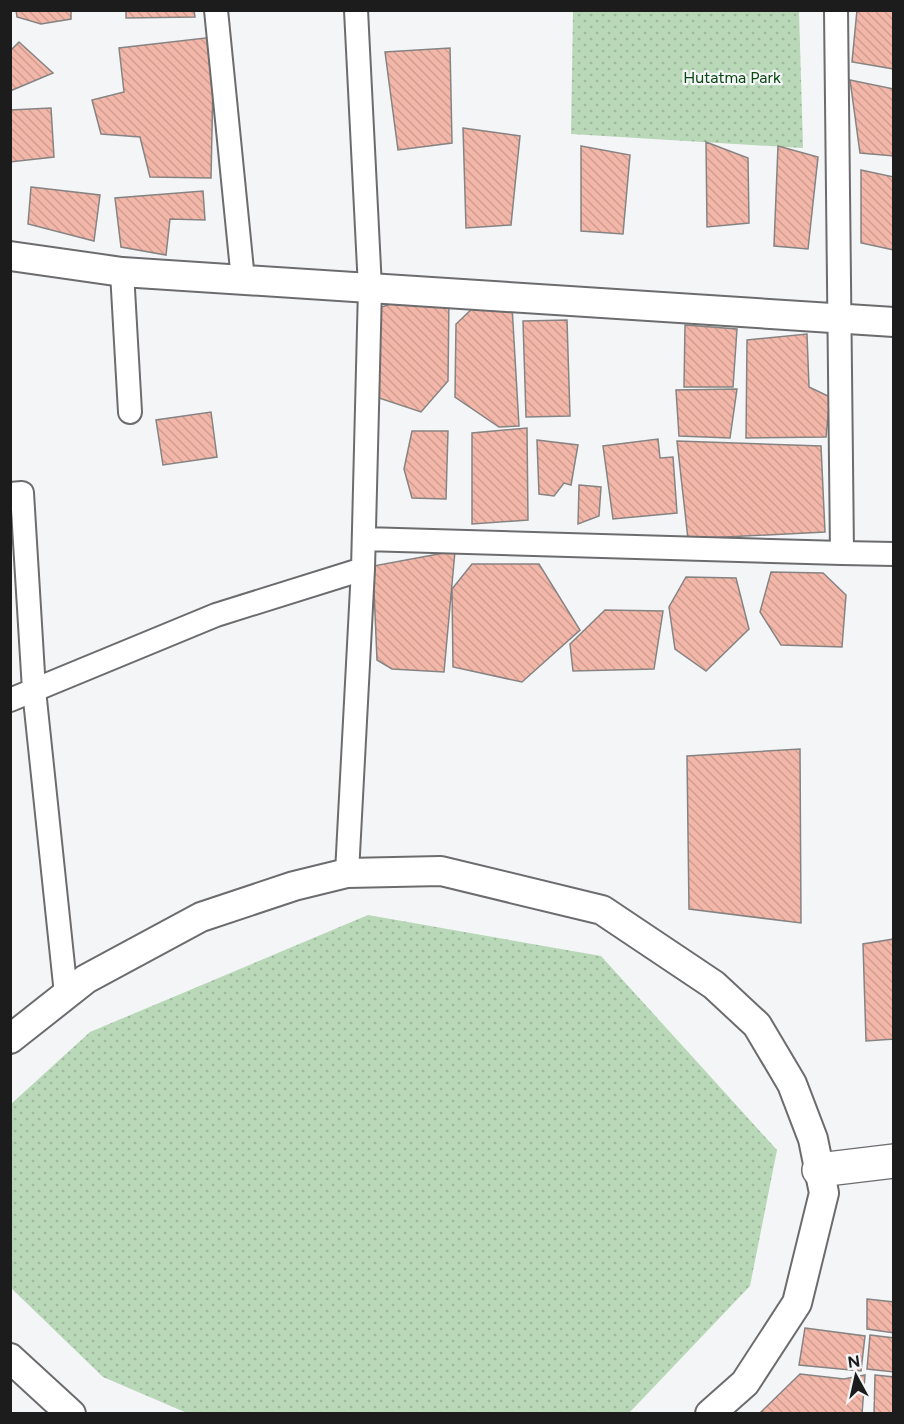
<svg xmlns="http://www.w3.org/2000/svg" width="904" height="1424" font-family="Figtree,sans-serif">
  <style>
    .park { fill: url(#park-dots) }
    .building { fill: url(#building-back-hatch); stroke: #868383; stroke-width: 1.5 }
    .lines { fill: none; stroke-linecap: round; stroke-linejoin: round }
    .minor-casing { stroke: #6c6c6e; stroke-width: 26 }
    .tertiary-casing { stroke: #6c6c6e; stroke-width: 32 }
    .secondary-casing { stroke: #6c6c6e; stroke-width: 36 }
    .minor { stroke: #fff; stroke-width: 22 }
    .tertiary { stroke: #fff; stroke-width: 28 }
    .secondary { stroke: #fff; stroke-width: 33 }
    .labels { text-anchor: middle; stroke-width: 4.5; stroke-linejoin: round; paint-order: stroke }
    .park-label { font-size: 16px; fill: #0a4712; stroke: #f4f5f7 }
  </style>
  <defs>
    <pattern id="park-dots" width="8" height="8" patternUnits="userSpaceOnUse" patternTransform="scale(1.5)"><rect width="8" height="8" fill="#b9d8b8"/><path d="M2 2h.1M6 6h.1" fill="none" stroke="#9eb99e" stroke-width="1.8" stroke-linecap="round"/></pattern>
    <pattern id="building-back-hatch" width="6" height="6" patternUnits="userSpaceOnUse" patternTransform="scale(1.5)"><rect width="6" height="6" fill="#f3b7a9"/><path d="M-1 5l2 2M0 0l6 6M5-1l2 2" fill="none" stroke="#d09d91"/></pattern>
  </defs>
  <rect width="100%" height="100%" fill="#f4f5f7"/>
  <path class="park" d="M573,11H799L803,148L571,134Z
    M368,915L601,956L777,1150L750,1286L630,1412L187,1413L103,1377L11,1288V1104L90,1032Z"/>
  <path class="building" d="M16,10H71V19L41,24L17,17Z
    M126,10H194L195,17L126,18Z
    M857,10H894V69L852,62Z
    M214,37L211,178L150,177L140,137L101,134L92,100L124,92L119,48Z
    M19,42L53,73L10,91V51Z
    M450,48L452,143L398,150L385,52Z
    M850,80L894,89V156L860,153Z
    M51,108L54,157L10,162V110Z
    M463,128L520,136L511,225L466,228Z
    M706,142L748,158L749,223L707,227Z
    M581,146L630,155L623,234L581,231Z
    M778,146L818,157L808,249L774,246Z
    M861,170L894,177V250L861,243Z
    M31,187L100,195L94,241L28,224Z
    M203,191L205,220L170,219L166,255L121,247L115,198Z
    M416,295L449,296L448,381L421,412L379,398V308Z
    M512,306L519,426L499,427L455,397L456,324L473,308Z
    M567,320L570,416L526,417L523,321Z
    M685,325L737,329L733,387H684Z
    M807,334L809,387L830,397L826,437L746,438L747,340Z
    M737,389L730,438L679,436L676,390Z
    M211,412L217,457L163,465L156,420Z
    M527,428L528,520L472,524V433Z
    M412,431H448L446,499L412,498L404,469Z
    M658,439L660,458L673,457L677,513L613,519L603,446Z
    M537,440L578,445L571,485L564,483L554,496L539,494Z
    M677,441L821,446L825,532L688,539Z
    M579,485L601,487L599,516L578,524Z
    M455,551L444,672L392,669L377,660L373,566Z
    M472,564H539L580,630L522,682L453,667L452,589Z
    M771,572L823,573L846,595L842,647L781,645L760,612Z
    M686,577L736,578L749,629L706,671L675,649L669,607Z
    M605,610L663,611L654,669L573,671L570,644Z
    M800,749L801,923L689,909L687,756Z
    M894,939V1039L866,1041L863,944Z
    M867,1299L894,1302V1333L867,1329Z
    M805,1328L865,1336L861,1371L799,1365Z
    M870,1335L894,1338V1372L867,1369Z
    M800,1374L844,1379L865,1375L862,1414H759Z
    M875,1375L894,1377V1414H874Z"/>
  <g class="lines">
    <g class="minor-casing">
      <path id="minor" d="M216,10L243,280
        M122,272L130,412
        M10,494L22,493L34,690L66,994
        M364,539L842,553L836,10
        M842,553L894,554
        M10,700L216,615L363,569L370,288L356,10
        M347,873L363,569"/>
    </g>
    <g class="tertiary-casing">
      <path id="tertiary" d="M10,256L122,272L894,322
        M10,1039L86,979L201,917L294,886L347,873L441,871L602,910L714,985L757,1025L792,1084L813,1139L824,1193L797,1303L745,1383L710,1414
        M10,1358L71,1414"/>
    </g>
    <g class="secondary-casing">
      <path id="secondary" d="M819,1170L894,1161"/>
    </g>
    <use href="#minor" class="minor"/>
    <use href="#tertiary" class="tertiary"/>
    <use href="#secondary" class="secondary"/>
  </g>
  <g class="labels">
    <g class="park-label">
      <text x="732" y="83">Hutatma Park</text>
    </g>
  </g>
  <rect width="904" height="1424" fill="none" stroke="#1c1c1d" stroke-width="24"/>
  <g transform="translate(856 1376) rotate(352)" stroke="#f4f5f7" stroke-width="4.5" paint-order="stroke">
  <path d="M0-4.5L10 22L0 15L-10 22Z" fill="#1c1c1d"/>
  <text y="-9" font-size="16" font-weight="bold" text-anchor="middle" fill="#1c1c1d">N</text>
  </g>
</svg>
